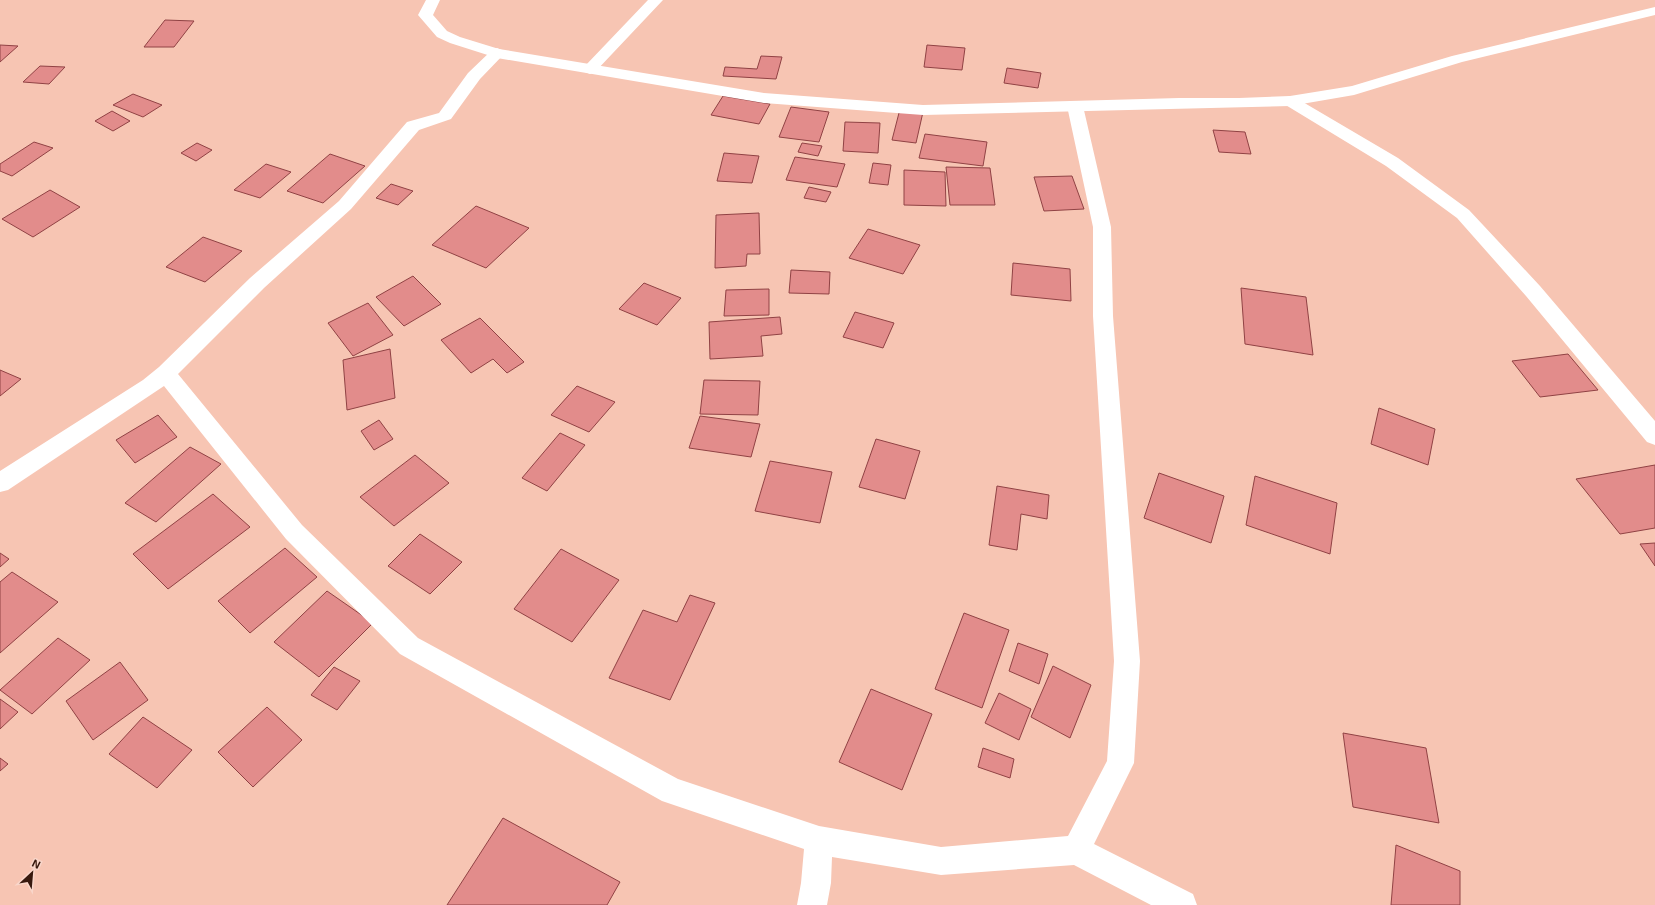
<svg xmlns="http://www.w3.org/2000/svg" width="1655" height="905" font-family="'Exo 2',sans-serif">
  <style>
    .building { fill: #e28c8b; stroke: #904244 }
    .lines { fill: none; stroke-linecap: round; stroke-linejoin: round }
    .street { fill: #fff; fill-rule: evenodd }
    .secondary { fill: #fff; fill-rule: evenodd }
  </style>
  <rect width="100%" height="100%" fill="#f7c5b3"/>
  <path class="building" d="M165,20L194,21L174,47H144Z
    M0,45L18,46L0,62Z
    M927,45L965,48L962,70L924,67Z
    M761,56L782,57L776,79L723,76L725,67L757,69Z
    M40,66L65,67L49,84L23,82Z
    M1007,68L1041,73L1038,88L1004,83Z
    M133,94L162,105L143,117L113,105Z
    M723,96L770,104L759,124L711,115Z
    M791,107L829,112L819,142L779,137Z
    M900,109L923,112L916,143L892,140Z
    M112,111L130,121L113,131L95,121Z
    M845,122L880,123L878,153L843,151Z
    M1213,130L1245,132L1251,154L1219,152Z
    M925,134L987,142L983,166L919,158Z
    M34,142L53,148L12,176L0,171V164Z
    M197,143L212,150L196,161L181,153Z
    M802,143L822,146L818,156L798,152Z
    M724,153L759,156L752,183L717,181Z
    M330,154L365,166L323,203L287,191Z
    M795,157L845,164L837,187L786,180Z
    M873,163L891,165L888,185L869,183Z
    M266,164L291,172L260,198L234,190Z
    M946,167L990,168L995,205H950Z
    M904,170L945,172L946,206L904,205Z
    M1072,176L1084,209L1044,211L1034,177Z
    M391,184L413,191L398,205L376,198Z
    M809,187L831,192L826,202L804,198Z
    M50,190L80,207L33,237L2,219Z
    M476,206L529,228L486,268L432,245Z
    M759,213L760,254H747L746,266L715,268L716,215Z
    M868,229L920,245L903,274L849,258Z
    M203,237L242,251L205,282L166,267Z
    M1013,263L1070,269L1071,301L1011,295Z
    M791,270L830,272L829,294L789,293Z
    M413,276L441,304L404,326L376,297Z
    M644,283L681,298L657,325L619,309Z
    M1241,288L1306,297L1313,355L1245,344Z
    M769,289V315L724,316L726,290Z
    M368,303L393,335L353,356L328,323Z
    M855,312L894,323L883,348L843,337Z
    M780,317L782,334L761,336L763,356L710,359L709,322Z
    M480,318L524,362L507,373L493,359L471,373L441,340Z
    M390,349L395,398L347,410L343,360Z
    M1568,354L1598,390L1540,397L1512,361Z
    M0,370L21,379L0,396Z
    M704,380L760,381L758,415L700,414Z
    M577,386L615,402L589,432L551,415Z
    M1379,408L1435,429L1428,465L1371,444Z
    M158,415L177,437L135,463L116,440Z
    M700,416L760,424L751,457L689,448Z
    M379,420L393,439L374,450L361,431Z
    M560,433L585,445L547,491L522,478Z
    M876,439L920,451L905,499L859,487Z
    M190,447L221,464L156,522L125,503Z
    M415,455L449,483L394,526L360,497Z
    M770,461L832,472L820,523L755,511Z
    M1655,465V528L1620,534L1576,479Z
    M1159,473L1224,496L1211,543L1144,518Z
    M1255,476L1337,503L1330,554L1246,525Z
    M997,486L1049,495L1047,519L1021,514L1017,550L989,545Z
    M213,494L250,527L168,589L133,554Z
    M420,534L462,562L430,594L388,566Z
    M1655,543V566L1640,544Z
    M285,548L317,577L250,633L218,601Z
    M561,549L619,580L572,642L514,609Z
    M0,553L9,559L0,567Z
    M12,572L58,602L0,653V582Z
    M327,591L373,623L319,677L274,642Z
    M690,595L715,603L670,700L609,678L643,610L677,622Z
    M964,613L1009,630L982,708L935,689Z
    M58,638L90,660L32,714L0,690Z
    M1018,643L1048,654L1039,684L1009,671Z
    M120,662L148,700L93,740L66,701Z
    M1053,666L1091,685L1070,738L1031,717Z
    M334,667L360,681L337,710L311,695Z
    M871,689L932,714L902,790L839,762Z
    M999,693L1031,709L1019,740L985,723Z
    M0,699L18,712L0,729Z
    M267,707L302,740L253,787L218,752Z
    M143,717L192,750L157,788L109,754Z
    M1343,733L1426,748L1439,823L1353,807Z
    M983,748L1014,759L1010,778L978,767Z
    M0,758L8,764L0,771Z
    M503,818L620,882L607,905H447Z
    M1396,845L1460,871V905H1391Z"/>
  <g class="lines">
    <path class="street" d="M648,0H663L595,72L590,74L585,72L582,69L585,66Z
      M497,48L502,50L505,53L480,79L451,119L419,130L351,209L264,288L178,374L302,525L418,638L678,779L819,826L941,847L1068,836L1107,761L1114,661L1093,316V227L1067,106L1069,103L1075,101L1081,103L1083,106L1111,227L1113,316L1140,661L1134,763L1094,844L1193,894L1197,905H1151L1074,865L941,875L832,857L831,883L827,905H797L801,883L804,849L662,801L400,654L286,539L164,386L8,490L0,492V471L143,380L159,367L250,278L339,201L407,122L439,113L468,73L492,50Z
      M1290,96L1296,98L1398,158L1469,210L1540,286L1655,421V445L1647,442L1526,296L1457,218L1386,166L1284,104L1282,101L1284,98Z"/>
    <path class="secondary" d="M426,0H440L433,15L447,31L460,37L499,49L764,93L923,105L1179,98H1239L1290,96L1352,86L1452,56L1655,7V15L1462,62L1354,95L1290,106L923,115L764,103L497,58L450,43L437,37L418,15Z"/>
  </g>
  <g transform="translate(32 873) rotate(26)" stroke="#f9d6ca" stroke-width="3" paint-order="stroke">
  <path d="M0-3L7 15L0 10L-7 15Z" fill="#38190e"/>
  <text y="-6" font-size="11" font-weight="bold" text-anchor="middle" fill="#38190e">N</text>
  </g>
</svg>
